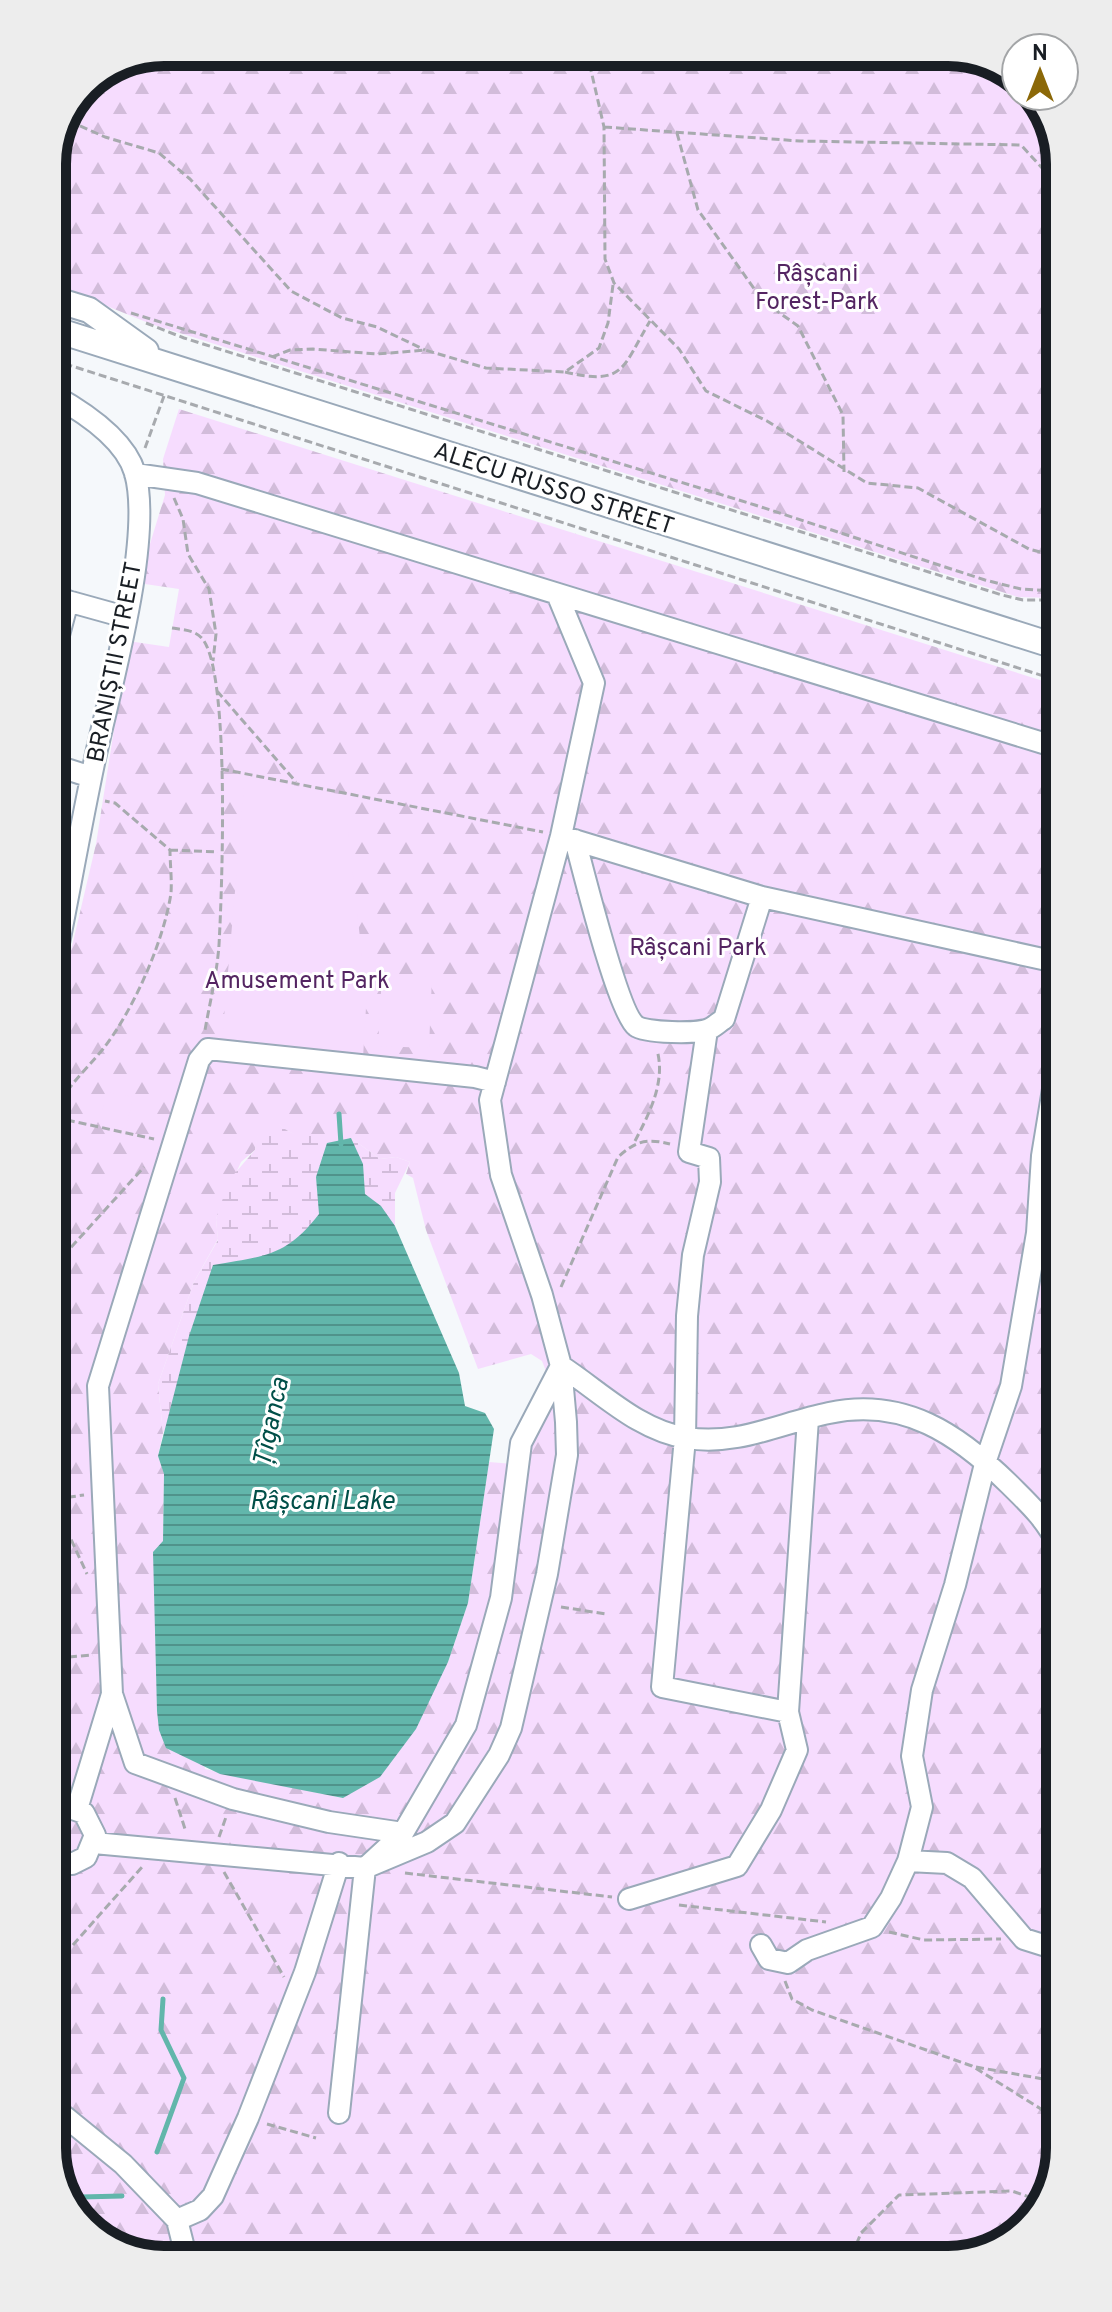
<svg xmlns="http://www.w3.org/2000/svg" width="1112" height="2312" font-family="Overpass,sans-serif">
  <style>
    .forest { fill: url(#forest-firs); fill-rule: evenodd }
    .wetland { fill: url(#wetland-marsh) }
    .green { fill: #f6dcfe }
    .water { fill: url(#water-rules) }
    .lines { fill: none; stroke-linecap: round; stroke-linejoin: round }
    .stream { stroke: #62b6ab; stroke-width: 5 }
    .minor-casing { stroke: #9aa9b9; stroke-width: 24 }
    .major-casing { stroke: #9aa9b9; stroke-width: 28 }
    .path { stroke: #a7aaae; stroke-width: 3; stroke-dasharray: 8 4; stroke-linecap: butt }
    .minor { stroke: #fff; stroke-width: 20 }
    .major { stroke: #fff; stroke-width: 24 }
    .labels { text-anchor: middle; stroke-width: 6; stroke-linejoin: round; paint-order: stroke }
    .park-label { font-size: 24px; fill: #542562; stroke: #fff }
    .street-label { font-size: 24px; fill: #191e24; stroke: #fff }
    .water-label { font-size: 26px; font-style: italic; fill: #004f48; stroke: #fff }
    .rim { fill: none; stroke: #191e24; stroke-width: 10 }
  </style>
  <defs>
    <pattern id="forest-firs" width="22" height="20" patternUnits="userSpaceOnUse" patternTransform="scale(2)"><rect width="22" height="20" fill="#f6dcfe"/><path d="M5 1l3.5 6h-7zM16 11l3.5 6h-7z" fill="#d2bcda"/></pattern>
    <pattern id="wetland-marsh" width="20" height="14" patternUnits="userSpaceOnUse" patternTransform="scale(2)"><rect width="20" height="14" fill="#f6dcfe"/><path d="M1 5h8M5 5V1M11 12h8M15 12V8" fill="none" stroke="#d2bcda"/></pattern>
    <pattern id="water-rules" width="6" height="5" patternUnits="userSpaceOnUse" patternTransform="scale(2)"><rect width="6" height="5" fill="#62b6ab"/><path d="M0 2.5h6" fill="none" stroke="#50938b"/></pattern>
  </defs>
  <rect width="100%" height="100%" fill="#f5f8fb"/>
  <path class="forest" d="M164,52H956L1016,75V96H1031L1054,128L1055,598L1018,597L151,324L53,284L52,157L85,84Z
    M179,409L1056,685L1060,2148L1041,2211L984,2254L156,2260L96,2237L58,2184L55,1019L96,844L128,641L169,647L179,589L138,583L165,495L163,459ZM273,1118C284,1134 306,1137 322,1148L351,1138L380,1159L396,1157L410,1162L406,1174L413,1178L426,1230L478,1369L531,1354L542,1361L549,1379L512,1464L489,1462L468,1603L448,1662L342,1798L205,1769L163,1541L164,1473L158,1456L163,1433L158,1384L194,1282L218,1239L216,1219L223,1201L241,1162L255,1150L258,1136Z"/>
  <path class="wetland" d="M274,1118C284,1133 300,1138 318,1134L322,1147L351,1138L380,1159L396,1157L410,1162L395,1193V1226L168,1423L163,1433L158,1384L194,1282L218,1240L216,1219L229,1180L255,1150L260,1119Z"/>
  <path class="green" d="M245,776L344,795L362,956L369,957L363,1058L222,1041Z
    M382,974L432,977L429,1048L378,1046Z
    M106,1092L133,1097L126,1129L100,1123Z
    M242,1865L286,1870L281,1910L240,1899Z"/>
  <path class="water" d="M351,1138L363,1164L365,1194L381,1206L395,1226L459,1373L465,1406L485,1413L494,1429L468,1603L448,1662L416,1729L380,1777L343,1798L220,1774L166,1748L159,1730L157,1711L153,1552L163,1541L164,1474L158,1456L189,1336L213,1265C264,1256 286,1257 319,1214L316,1177L327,1143Z"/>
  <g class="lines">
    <path class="stream" d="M339,1114L341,1144
      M157,2152L184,2078L161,2030L163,1999
      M77,2211L81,2197L122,2196"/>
    <g class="minor-casing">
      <path id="minor" d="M53,395C82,411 125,439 135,473C153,538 111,686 96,754C81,824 69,894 55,963
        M53,428L61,400
        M135,474L197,483L1056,747
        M53,597L125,617
        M54,654L68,601
        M54,765L91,777
        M561,836L762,897L1056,962
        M575,840C583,869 618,1013 636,1026C645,1033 698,1034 709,1029C714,1027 719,1022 724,1019L762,897
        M707,1030L689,1152L709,1158L710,1182L693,1255L687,1316L685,1438L662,1687L788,1712
        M57,1809L70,1808L84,1813L95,1835L86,1857L72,1864L57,1862
        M77,1809L112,1694
        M403,1833L329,1822L233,1799L135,1763L112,1694L98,1386L199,1060L208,1049L475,1077L495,1082
        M94,1843L365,1868L427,1842L455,1823L499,1755L511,1728L547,1574L567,1455L566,1422L561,1366L542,1295L501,1175L490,1100L561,836L594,683L557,594
        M908,1861L947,1863L972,1878L1024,1939L1059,1950
        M629,1899L737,1866L771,1810L797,1750L788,1712L808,1419
        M761,1945L769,1959L788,1963L807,1950L872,1927L891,1898L908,1861L922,1807L912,1756L922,1690L955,1585L986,1460L1011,1386L1037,1233L1042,1156L1057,1065
        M58,2111L123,2164L177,2220L187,2260
        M339,2113L365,1868L403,1833L466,1725L501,1598L521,1443L561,1366C601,1392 639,1431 687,1438C738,1446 780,1423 829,1413C904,1397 958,1434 1009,1484C1028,1503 1046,1519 1058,1545
        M177,2220L200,2210L213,2196L248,2118L305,1972L339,1863"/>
    </g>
    <g class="major-casing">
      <path id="major" d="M53,299L89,310L146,351
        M53,329L1055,646"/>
    </g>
    <path class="path" d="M591,52L590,66L604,127L605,259L614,283L679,349L706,391L767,421L867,483L918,488L1029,549L1055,556
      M69,121L105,137L159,153L190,179L291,291L342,318L377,327L425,350
      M604,127L800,141L1021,145L1054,181
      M677,133L698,210L763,301L798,326L843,415L844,472
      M131,313L755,505L985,580L1021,589L1055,591
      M146,323L184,338L1002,595L1023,600H1055
      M272,357L290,350L313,349L377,354L425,350L486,368L565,372L599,348L608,323L613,285
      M53,360L1056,680
      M565,372C625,386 622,368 650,321
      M145,448L164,396
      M174,498L183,519L188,554L209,589L216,634L213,661
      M172,628C184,630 197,630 204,641C230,681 222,890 219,945C217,973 210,1002 205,1030
      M217,691L296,782
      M221,769L543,832
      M170,850L218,852
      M55,1112C67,1086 85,1071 103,1049C133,1011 164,941 171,893C172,879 170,864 170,850L115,803L105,801
      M55,1122L67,1120L154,1139
      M635,1141C649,1114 666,1082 657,1050
      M55,1265L144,1167
      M55,1267L69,1384L56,1478
      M561,1287L618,1157C636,1141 646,1138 670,1144
      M56,1499L84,1495
      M56,1507L87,1574
      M56,1576L65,1780
      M561,1607L606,1614
      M57,1658L93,1655
      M175,1798L186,1832
      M219,1837L226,1817
      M224,1872L284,1977
      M405,1873L612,1897
      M679,1905L826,1922
      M889,1932L924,1940L1001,1939
      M57,1963L142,1867
      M785,1981L792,1999L812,2010L972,2066L1041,2109L1060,2133
      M976,2067L1060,2082
      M267,2124L316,2138
      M976,2254L990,2249
      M852,2255L861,2233L899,2195L1012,2191L1044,2202"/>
    <use href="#minor" class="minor"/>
    <use href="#major" class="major"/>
  </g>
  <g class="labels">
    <g class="park-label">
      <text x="817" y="281">Râșcani<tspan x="817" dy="28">Forest-Park</tspan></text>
      <text x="698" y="955">Râșcani Park</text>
      <text x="297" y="988">Amusement Park</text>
    </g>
    <g class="street-label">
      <text transform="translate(554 488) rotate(18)" y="8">ALECU RUSSO STREET</text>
      <text transform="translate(114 662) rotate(-79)" y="8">BRANIȘTII STREET</text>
    </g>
    <g class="water-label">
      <text transform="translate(270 1422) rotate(-78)" y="9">Țîganca</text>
      <text x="322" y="1509">Râșcani Lake</text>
    </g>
  </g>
  <path d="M0 0H1112V2312H0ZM164 66H948A98 98 0 0 1 1046 164V2148A98 98 0 0 1 948 2246H164A98 98 0 0 1 66 2148V164A98 98 0 0 1 164 66Z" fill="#ededed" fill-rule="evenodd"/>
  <path class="rim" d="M164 66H948A98 98 0 0 1 1046 164V2148A98 98 0 0 1 948 2246H164A98 98 0 0 1 66 2148V164A98 98 0 0 1 164 66Z"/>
  <g transform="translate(1040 72)"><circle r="38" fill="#ffffff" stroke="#a3a5a7" stroke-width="2"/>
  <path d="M0-6L14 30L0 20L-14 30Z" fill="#8b6808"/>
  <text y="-12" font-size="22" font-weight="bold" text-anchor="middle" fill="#191e24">N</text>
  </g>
</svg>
